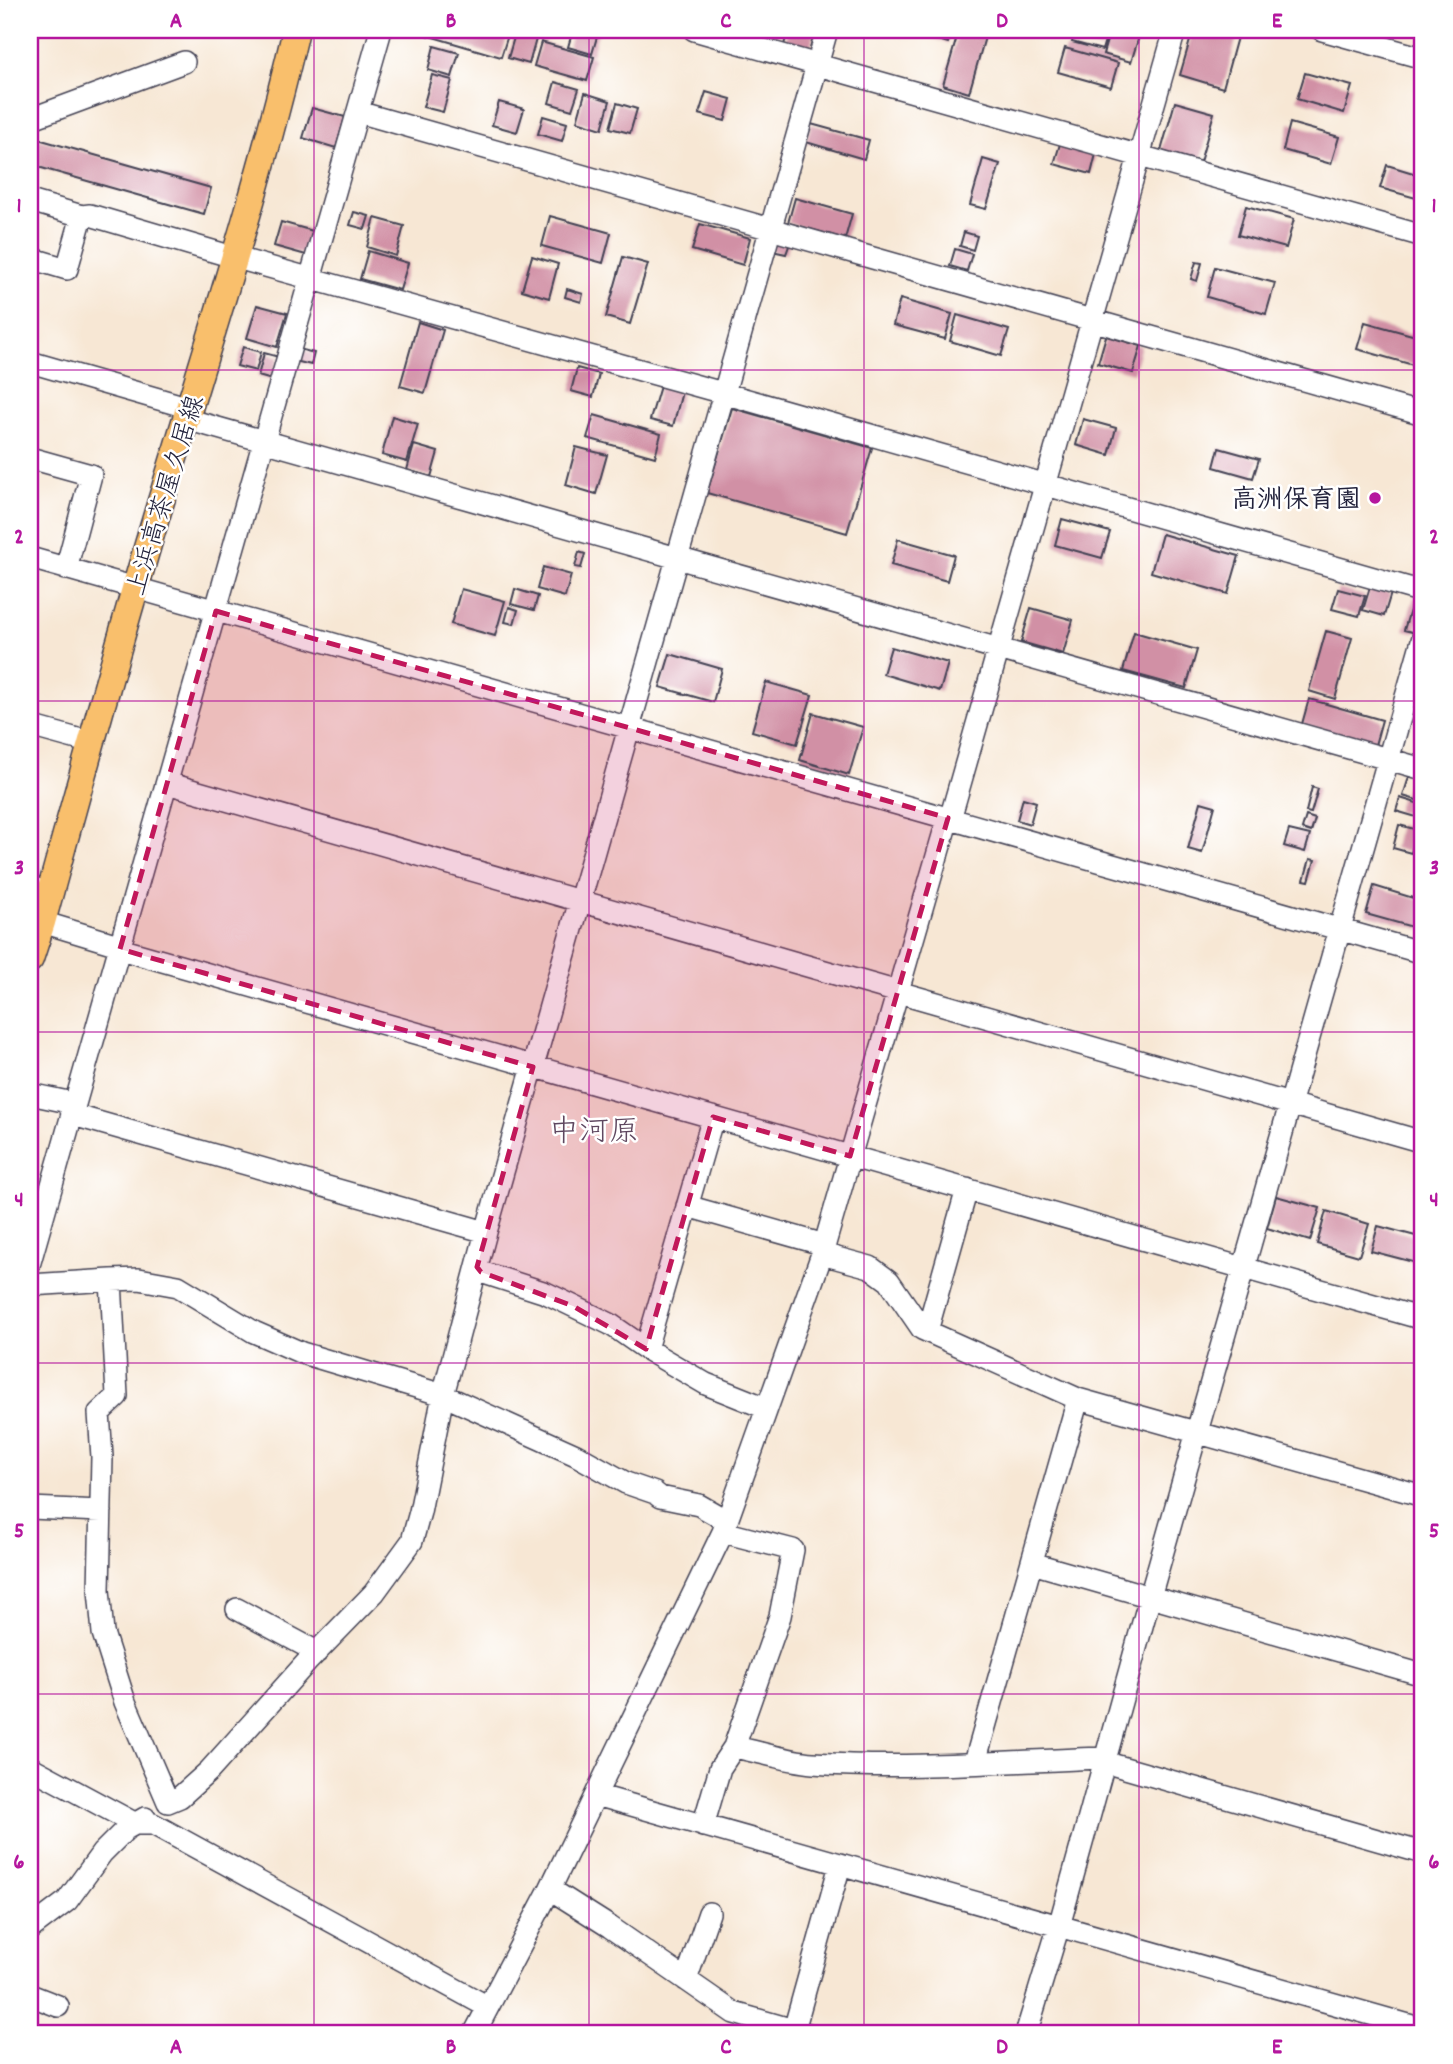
<svg xmlns="http://www.w3.org/2000/svg" width="1453" height="2064" font-family="Dekko,'Klee One',sans-serif">
  <style>
    .building { fill: #d190a5 }
    .lines { fill: none; stroke-linecap: round; stroke-linejoin: round }
    .minor-casing { stroke: #424052; stroke-width: 24 }
    .major-casing { stroke: #424052; stroke-width: 29 }
    .minor { stroke: #fff; stroke-width: 21 }
    .major { stroke: #f9bf6c; stroke-width: 26 }
    .marked { fill: #c2185b; fill-opacity: 0.2; stroke: #c2185b; stroke-width: 5; stroke-dasharray: 14 9; stroke-linejoin: round }
    .grid { fill: none; stroke: #b5179e; stroke-width: 2; stroke-opacity: 0.55 }
    .poi-dot { fill: #b5179e; stroke: #fff; stroke-width: 2.5 }
    .labels { text-anchor: middle; stroke-width: 5; stroke-linejoin: round; paint-order: stroke }
    .street-label { font-size: 26px; fill: #22223b; stroke: #fff }
    .poi-label { font-size: 26px; font-weight: bold; fill: #22223b; stroke: #fff; text-anchor: end }
    .quarter-label { font-size: 30px; fill: #5f4860; stroke: #fff }
    .neatline { fill: none; stroke: #b5179e; stroke-width: 2.5 }
    .grid-label { font-size: 23px; text-anchor: middle; font-weight: bold; fill: #b5179e }
  </style>
  <rect width="100%" height="100%" fill="#fff"/>
  <filter id="ink" filterUnits="userSpaceOnUse"><feTurbulence type="fractalNoise" baseFrequency=".0143" numOctaves="2"/><feDisplacementMap in="SourceGraphic" scale="14" xChannelSelector="R" yChannelSelector="G"/><feConvolveMatrix kernelMatrix="1 2 1 2 8 2 1 2 1" color-interpolation-filters="sRGB"/></filter>
  <filter id="wash" filterUnits="userSpaceOnUse"><feTurbulence type="fractalNoise" baseFrequency=".00686" numOctaves="4" result="noise"/><feDisplacementMap in="SourceGraphic" scale="28" xChannelSelector="R" yChannelSelector="G"/><feGaussianBlur stdDeviation="1.57" result="paint"/><feColorMatrix in="noise" values="0 0 0 0 0 0 0 0 0 0 0 0 0 0 0 0 0 1.4 0 .05"/><feComposite in="paint" operator="in"/></filter>
  <g filter="url(#wash)">
    <rect width="100%" height="100%" fill="#f7e7d4"/>
    <g id="blocks">
      <path class="building" d="M409,30H489L508,35L501,57Z
        M573,30H599L592,54L568,47Z
        M788,30H815L809,53L784,45Z
        M906,30H952L948,43Z
        M959,30H987L969,93L943,85Z
        M1075,30H1108L1102,50L1072,42Z
        M1110,30H1141L1131,62L1103,54Z
        M1193,30H1239L1223,88L1180,75Z
        M515,34L536,39L529,64L508,58Z
        M541,42L594,57L587,81L534,66Z
        M434,46L459,53L452,77L428,70Z
        M1065,48L1118,63L1111,87L1058,72Z
        M1305,73L1352,86L1344,113L1297,99Z
        M432,75L452,80L443,112L423,107Z
        M555,82L579,89L572,110L549,103Z
        M706,92L731,99L725,121L699,114Z
        M585,93L610,101L602,129L577,121Z
        M499,102L524,109L517,132L492,125Z
        M1175,102L1214,113L1200,162L1161,151Z
        M617,103L637,109L630,133L610,128Z
        M312,108L345,117L336,148L303,138Z
        M543,116L567,123L562,141L538,134Z
        M1290,123L1339,137L1331,164L1283,150Z
        M811,124L869,140L864,159L806,142Z
        M38,139L211,188L204,214L31,165Z
        M1060,144L1096,154L1091,174L1054,164Z
        M983,159L1000,164L986,209L970,205Z
        M1387,165L1423,176V200L1380,188Z
        M795,198L852,214L845,239L788,223Z
        M1246,206L1294,219L1286,248L1238,235Z
        M354,212L369,216L365,229L350,225Z
        M550,216L611,233L603,263L542,246Z
        M375,218L404,226L396,256L367,247Z
        M281,222L313,231L306,255L274,246Z
        M700,224L750,238L743,265L692,250Z
        M964,232L977,236L973,250L960,246Z
        M775,238L790,243L786,254L772,251Z
        M955,249L972,254L967,271L950,266Z
        M368,251L408,263L400,290L360,279Z
        M532,256L558,264L549,298L522,290Z
        M623,257L648,264L630,324L606,317Z
        M1196,262L1202,263L1197,281L1191,279Z
        M1215,267L1275,283L1266,314L1207,297Z
        M567,289L583,294L581,302L565,297Z
        M900,299L952,314L945,339L893,325Z
        M257,305L287,313L277,347L247,338Z
        M957,315L1009,330L1001,356L950,341Z
        M418,322L443,330L425,393L400,386Z
        M1365,322L1423,338V354L1420,367L1357,349Z
        M1106,336L1141,346L1133,373L1098,363Z
        M243,347L261,352L256,371L237,366Z
        M299,349L314,353L311,365L295,361Z
        M264,353L279,357L272,380L258,376Z
        M577,368L599,374L593,397L571,391Z
        M660,386L682,392L673,426L650,420Z
        M732,408L872,448L847,533L707,493Z
        M594,415L661,434L655,457L587,438Z
        M392,416L418,424L407,462L382,455Z
        M1083,419L1116,428L1109,455L1076,445Z
        M414,445L438,452L431,477L407,470Z
        M576,447L607,455L596,494L566,485Z
        M1219,448L1259,459L1253,478L1214,467Z
        M1062,519L1110,532L1102,558L1055,545Z
        M1162,534L1239,556L1228,594L1151,572Z
        M898,539L954,555L947,581L891,565Z
        M579,552L585,554L581,568L575,567Z
        M543,567L571,575L565,597L537,589Z
        M1370,587L1391,593L1384,616L1363,610Z
        M461,589L505,601L495,636L451,624Z
        M515,589L538,596L534,610L511,604Z
        M1338,589L1365,596L1359,616L1332,609Z
        M1414,597L1423,600L1416,633L1404,630Z
        M509,607L518,610L514,624L505,622Z
        M1031,608L1073,620L1063,654L1021,642Z
        M1326,631L1352,638L1335,699L1309,691Z
        M1134,632L1197,650L1186,688L1123,671Z
        M891,647L948,663L940,691L883,674Z
        M670,654L722,669L713,702L660,687Z
        M766,682L812,695L797,744L752,731Z
        M1309,699L1382,720L1375,745L1302,724Z
        M813,713L863,727L849,775L800,760Z
        M1410,774L1423,778V802L1403,796Z
        M1312,787L1318,789L1311,813L1306,812Z
        M1023,798L1036,802L1030,824L1017,820Z
        M1400,798L1423,805V819L1396,811Z
        M1201,802L1215,806L1202,853L1188,849Z
        M1306,816L1315,819L1311,832L1302,829Z
        M1399,825L1418,830L1411,853L1393,848Z
        M1289,830L1310,835L1305,852L1284,846Z
        M1310,859L1315,860L1309,881L1304,880Z
        M1374,886L1423,901V930L1366,914Z
        M1276,1196L1320,1208L1310,1241L1267,1228Z
        M1326,1211L1369,1224L1359,1256L1317,1244Z
        M1378,1226L1423,1238L1417,1263L1371,1251Z"/>
    </g>
  </g>
  <g filter="url(#ink)">
    <use href="#blocks" fill-opacity="0" stroke="#424052" stroke-width="2"/>
    <g class="lines">
      <g class="minor-casing">
        <path id="minor" d="M694,30L1423,236
          M1322,30L1423,58
          M358,112L1423,414
          M30,119L184,62
          M30,201L82,216L90,215L233,257L723,393L1423,592
          M30,258L67,269L82,216
          M30,362L190,408
          M186,419L1423,769
          M30,458L91,475L66,569
          M30,558L1423,953
          M30,726L92,743
          M167,783C586,902 1004,1023 1423,1142
          M950,819L1175,30
          M30,887L50,893
          M42,922L115,944L120,949L1423,1319
          M30,1094L68,1102L73,1115L486,1232
          M687,1206L825,1245
          M822,1254L870,1267L889,1281L922,1329L1078,1399L1423,1496
          M30,1262L381,30
          M477,1267L481,1272L546,1293L573,1306L610,1324L646,1349L706,1384L766,1408
          M30,1285L111,1280
          M927,1331L967,1189
          M646,1349L713,1117
          M30,1508L101,1511
          M727,1521L699,1505L660,1497L655,1493L626,1483L576,1455L443,1395L302,1353L254,1332L178,1286L139,1279L111,1280L117,1396L99,1413L102,1457L99,1590L103,1633L125,1702L168,1802L180,1797L209,1771L307,1662L374,1593L412,1541L420,1512L443,1395L486,1232L827,30
          M1032,1563L1423,1675
          M237,1609L317,1652
          M734,1747C760,1752 787,1761 813,1763C910,1770 1008,1761 1105,1758
          M975,1762L1078,1399
          M1104,1762L1423,1853
          M30,1767L136,1824H153L488,2007
          M596,1795L1423,2029
          M703,1826L720,1768L734,1747L780,1616L793,1550L723,1532
          M550,1889L610,1927L734,2013L808,2034
          M30,1929L67,1901L102,1853L126,1829L145,1818
          M686,1980L709,1913
          M30,1995L58,2006
          M794,2030L840,1865
          M474,2034L550,1889L723,1532L822,1254L948,818
          M1026,2034L1061,1919L1150,1597L1423,637"/>
      </g>
      <g class="major-casing">
        <path id="major" d="M30,959L42,922C81,780 119,639 162,498C208,343 259,188 296,30"/>
      </g>
      <use href="#minor" class="minor"/>
      <use href="#major" class="major"/>
    </g>
  </g>
  <path class="marked" d="M216,611L948,818L850,1156L713,1117L646,1349L573,1306L481,1272L477,1267L533,1067L120,949Z"/>
  <path class="grid" d="M314,30V2034M589,30V2034M864,30V2034M1139,30V2034M30,370H1423M30,701H1423M30,1032H1423M30,1363H1423M30,1694H1423"/>
  <circle class="poi-dot" cx="1375" cy="498" r="7"/>
  <g class="labels">
    <g class="street-label">
      <text transform="translate(164 495) rotate(-73)" y="9">上浜高茶屋久居線</text>
    </g>
    <g class="poi-label">
      <text x="1361" y="507">高洲保育園</text>
    </g>
    <g class="quarter-label">
      <text x="594" y="1140">中河原</text>
    </g>
  </g>
  <rect width="1453" height="2064" fill="none" stroke="#fff" stroke-width="77"/>
  <rect x="38" y="38" width="1376" height="1987" class="neatline"/>
  <g class="grid-label">
    <text x="176" y="27">A</text>
    <text x="451" y="27">B</text>
    <text x="726" y="27">C</text>
    <text x="1002" y="27">D</text>
    <text x="1277" y="27">E</text>
    <text x="19" y="212">1</text>
    <text x="1434" y="212">1</text>
    <text x="19" y="543">2</text>
    <text x="1434" y="543">2</text>
    <text x="19" y="874">3</text>
    <text x="1434" y="874">3</text>
    <text x="19" y="1206">4</text>
    <text x="1434" y="1206">4</text>
    <text x="19" y="1537">5</text>
    <text x="1434" y="1537">5</text>
    <text x="19" y="1868">6</text>
    <text x="1434" y="1868">6</text>
    <text x="176" y="2053">A</text>
    <text x="451" y="2053">B</text>
    <text x="726" y="2053">C</text>
    <text x="1002" y="2053">D</text>
    <text x="1277" y="2053">E</text>
  </g>
</svg>
